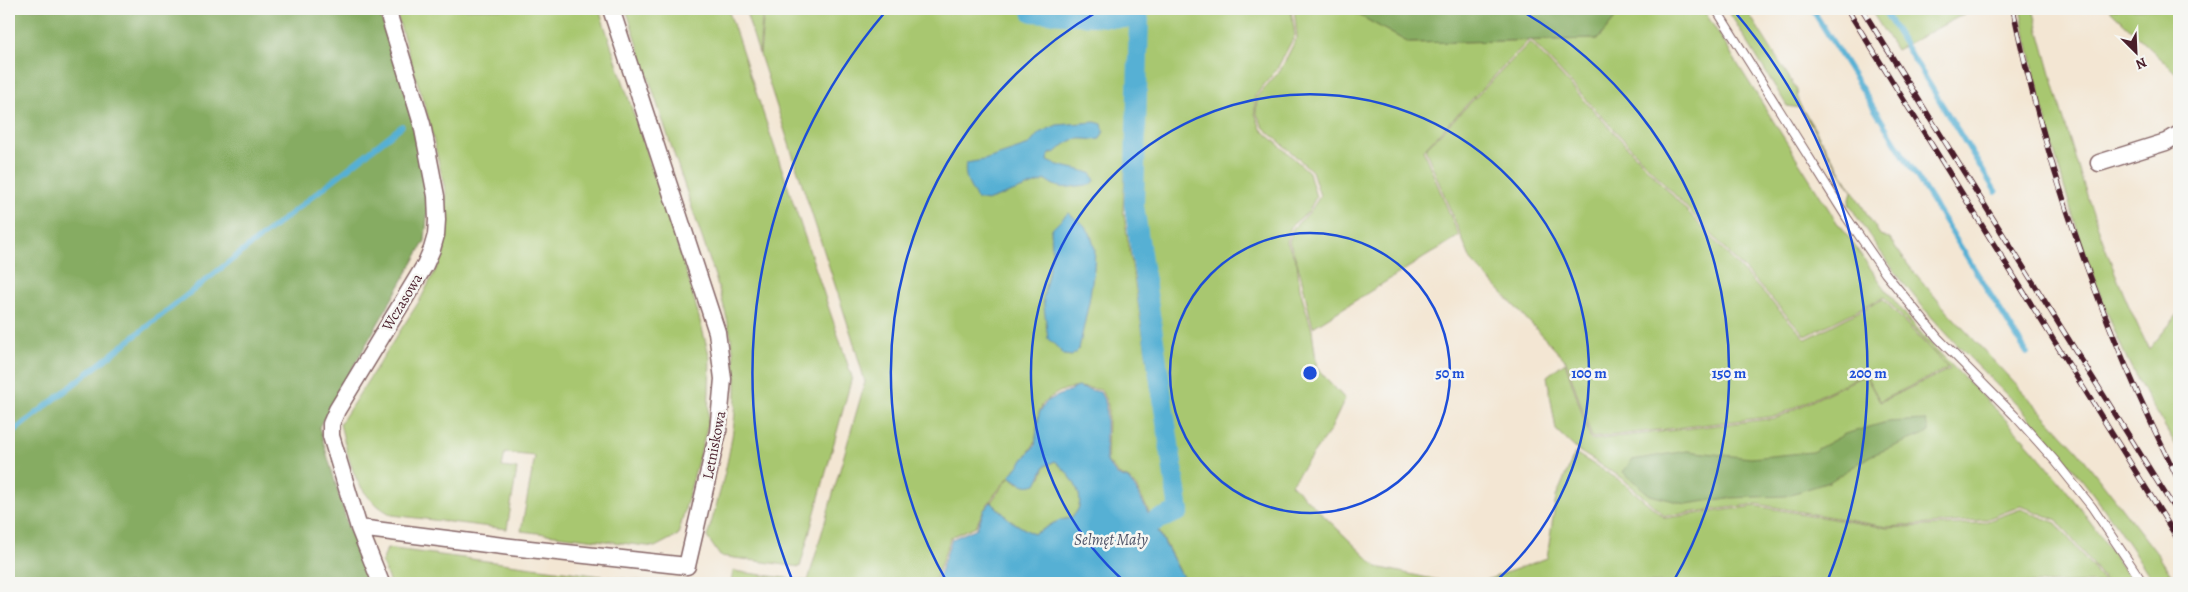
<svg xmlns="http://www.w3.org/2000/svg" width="2188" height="592" font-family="Alegreya,serif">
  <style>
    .green { fill: #a8c76f; stroke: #79734d }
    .forest { fill: #86ac62; stroke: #686646 }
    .water { fill: #56b0d4; stroke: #506880 }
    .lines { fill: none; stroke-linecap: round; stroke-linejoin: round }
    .stream { stroke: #56b0d4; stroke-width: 5.5 }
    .canal { stroke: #56b0d4; stroke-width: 20 }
    .lane-casing { stroke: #856566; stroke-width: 10 }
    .street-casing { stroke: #856566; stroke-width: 19 }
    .lane { stroke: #fff; stroke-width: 8 }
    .street { stroke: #fff; stroke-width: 16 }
    .rail-casing { stroke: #4a1f2b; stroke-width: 5.5 }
    .rail { stroke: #f6f6f2; stroke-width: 4; stroke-dasharray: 11; stroke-linecap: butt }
    .ring { fill: none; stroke: #1d4ed8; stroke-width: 2.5 }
    .labels { text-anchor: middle; stroke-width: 5; stroke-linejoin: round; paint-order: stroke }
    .street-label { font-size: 15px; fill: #4a1f2b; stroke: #f6f6f2 }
    .water-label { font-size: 16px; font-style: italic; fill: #4e5266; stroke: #f6f6f2 }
    .centre { fill: #1d4ed8; stroke: #f6f6f2; stroke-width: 2.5 }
    .ring-label { font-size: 15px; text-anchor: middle; font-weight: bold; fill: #1d4ed8; stroke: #f6f6f2; stroke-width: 5; stroke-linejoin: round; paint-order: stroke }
  </style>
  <rect width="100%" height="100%" fill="#f6f6f2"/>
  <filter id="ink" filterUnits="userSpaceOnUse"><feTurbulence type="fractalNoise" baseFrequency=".02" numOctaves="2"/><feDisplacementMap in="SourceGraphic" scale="10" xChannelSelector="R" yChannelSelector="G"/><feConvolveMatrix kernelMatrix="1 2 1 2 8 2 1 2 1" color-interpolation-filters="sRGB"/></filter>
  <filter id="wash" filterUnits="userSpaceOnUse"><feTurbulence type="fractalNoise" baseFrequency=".0096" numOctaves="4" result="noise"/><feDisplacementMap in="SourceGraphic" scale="20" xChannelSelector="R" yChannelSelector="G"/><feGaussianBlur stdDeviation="1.12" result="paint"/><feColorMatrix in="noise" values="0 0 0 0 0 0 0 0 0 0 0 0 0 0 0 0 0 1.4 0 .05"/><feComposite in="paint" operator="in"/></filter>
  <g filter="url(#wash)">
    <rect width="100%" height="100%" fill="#f3e6d3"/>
    <path class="green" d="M395,9H599L690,284L710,358L708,424L678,535L655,547L521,531L535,456L505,453L502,467L517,469L507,529L392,515C353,494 350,462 340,424L420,300L444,254L446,194L428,117Z
      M626,9H728L852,377L800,567L720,556L707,537C721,490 736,439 736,389C736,328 713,271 694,214C671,145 648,77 626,9Z
      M745,9H763L759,54Z
      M764,9H1136L1123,208L1168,492L1125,207L1139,9H1291L1295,35L1277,69L1255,96V113L1261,129L1309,172L1316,197L1308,212L1291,226L1287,242L1297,263L1300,289L1312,330L1317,368L1345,399L1330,431L1291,484L1377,567L1451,583H1186L1136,487L1129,479L1118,474L1107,461L1108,405L1101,390C1080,386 1066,385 1047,400C1033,411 1041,432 1033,446C1015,474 989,494 976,526L951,537L934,583H731L733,571L808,581L865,382L852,337L760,55Z
      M1294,9H1353L1355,13L1409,43L1598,39L1623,9H1703L1838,224L1841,226C1869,267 1897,307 1931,344C1960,375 1992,404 2021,436C2062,482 2099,531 2132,583H2107L2057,520L2021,506L1984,520L1887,527L1757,504L1665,516L1622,478L1577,450L1556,430L1547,376L1565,362L1591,440L1777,418L1865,375L1880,402L1950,369L1884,297L1806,336L1530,39L1423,150L1459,236L1313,327C1305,299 1302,269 1289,242L1293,228L1309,213L1320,196L1312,171L1263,127L1256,112L1257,96L1280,71L1297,37Z
      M1727,9H1746L1797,90L1798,102L1880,235L1889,238L1909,266L1947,311L2077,450L2159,556L2176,583H2154C2122,532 2087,483 2047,437C2014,400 1977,367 1944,331C1908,292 1877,249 1849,204L1852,191L1800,108L1787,106Z
      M1870,9H1968V12L1896,50Z
      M2020,9H2033C2065,125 2095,241 2149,349L2179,313V451C2160,417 2137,383 2122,348C2074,239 2045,124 2020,9Z
      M2109,9H2179V76Z
      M1530,42L1806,339L1883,299L1948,368L1880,401L1865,374L1777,416L1592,438L1566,361L1471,260L1425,149Z
      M1575,453L1621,481L1665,518L1756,506L1887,528L1982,523L2021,509L2056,523L2105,583H1478L1547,558L1556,497Z
      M1055,461C1069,472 1092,500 1072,517C1069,519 1065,519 1061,520C1051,523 1043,531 1033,534L1011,521L991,502L1010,476L1018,483L1041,477L1045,466Z
      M387,548L655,583H390L382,563Z"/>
    <path class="forest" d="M9,9H378L397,63L419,148L428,206L425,241L319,427L349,529L371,583H9Z
      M1353,9H1623L1598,39L1409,43L1355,13Z
      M1925,420L1929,432L1870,456L1829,482L1785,496L1728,498L1686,504L1650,495L1623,472L1632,460L1687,451L1751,458L1812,452L1845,434L1887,422Z"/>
    <path class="water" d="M1095,122L1102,124L1104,131L1100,139C1090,141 1078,136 1069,142C1060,146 1061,152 1049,154L1048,161C1062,168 1078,168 1092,174L1095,181L1090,185C1072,185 1062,193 1046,180L987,201L977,199C970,187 963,177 966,163L984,160L1029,145L1039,133L1057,125Z
      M1068,213L1084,225L1090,233L1095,249L1094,269L1089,302L1079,349L1072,356L1064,355L1056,346L1048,339L1043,299L1052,253L1051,230Z
      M1077,387L1100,392L1106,404V461L1117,475L1128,479L1135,488L1186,583H936L952,539L977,528L984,510L991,502L1011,521L1033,534C1043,531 1051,523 1061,520C1064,519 1069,519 1072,517C1092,500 1069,472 1055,461L1045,466L1036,484C1025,488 1019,483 1010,476L1035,445L1039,413L1047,401Z"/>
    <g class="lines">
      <path class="stream" d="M1812,9L2027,353
        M1883,9L1996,192
        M9,435L402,126"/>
      <path class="canal" d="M1032,12L1139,19L1134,205L1179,511L1153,522"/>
    </g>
  </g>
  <g filter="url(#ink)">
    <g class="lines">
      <g class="lane-casing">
        <path id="lane" d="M1716,9L1847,218L1885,273L1938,338L2015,416L2056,462L2092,507L2143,583"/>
      </g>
      <g class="street-casing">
        <path id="street" d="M2099,163L2166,142L2179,134
          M359,528L511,547L687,566L718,432L723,379L717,332L611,9
          M381,583L359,528L331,436V424L337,410L425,265L432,249L436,235L437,220L436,196L422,124L387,9"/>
      </g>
      <use href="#lane" class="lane"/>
      <use href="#street" class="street"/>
      <g class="rail-casing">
        <path id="rail" d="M1847,9L2179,541
          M1862,9L2179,516
          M2013,9C2047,174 2104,330 2179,481"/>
      </g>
      <use href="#rail" class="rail"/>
    </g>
  </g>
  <g class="ring">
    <circle cx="1310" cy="373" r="140"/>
    <path d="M1125 582A279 279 0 1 1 1495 582"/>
    <path d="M947 582A419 419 0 0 1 1100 10M1520 10A419 419 0 0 1 1673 582"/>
    <path d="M793 582A558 558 0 0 1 886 11M1734 11A558 558 0 0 1 1827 582"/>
  </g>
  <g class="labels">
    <g class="street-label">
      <text transform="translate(402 302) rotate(-59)" y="5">Wczasowa</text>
      <text transform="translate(714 445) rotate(-79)" y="5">Letniskowa</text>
    </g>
    <g class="water-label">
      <text x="1111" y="545">Selmęt Mały</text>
    </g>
  </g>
  <circle cx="1310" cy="373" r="8" class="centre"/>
  <g class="ring-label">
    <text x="1450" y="378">50 m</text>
    <text x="1589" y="378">100 m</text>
    <text x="1729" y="378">150 m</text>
    <text x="1868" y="378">200 m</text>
  </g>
  <rect width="2188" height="592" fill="none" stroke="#f6f6f2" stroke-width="30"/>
  <g transform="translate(2136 52) rotate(156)" stroke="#f6f6f2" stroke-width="4" paint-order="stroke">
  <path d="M0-4L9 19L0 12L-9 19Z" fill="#4a1f2b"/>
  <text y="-8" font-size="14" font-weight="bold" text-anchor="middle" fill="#4a1f2b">N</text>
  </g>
</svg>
